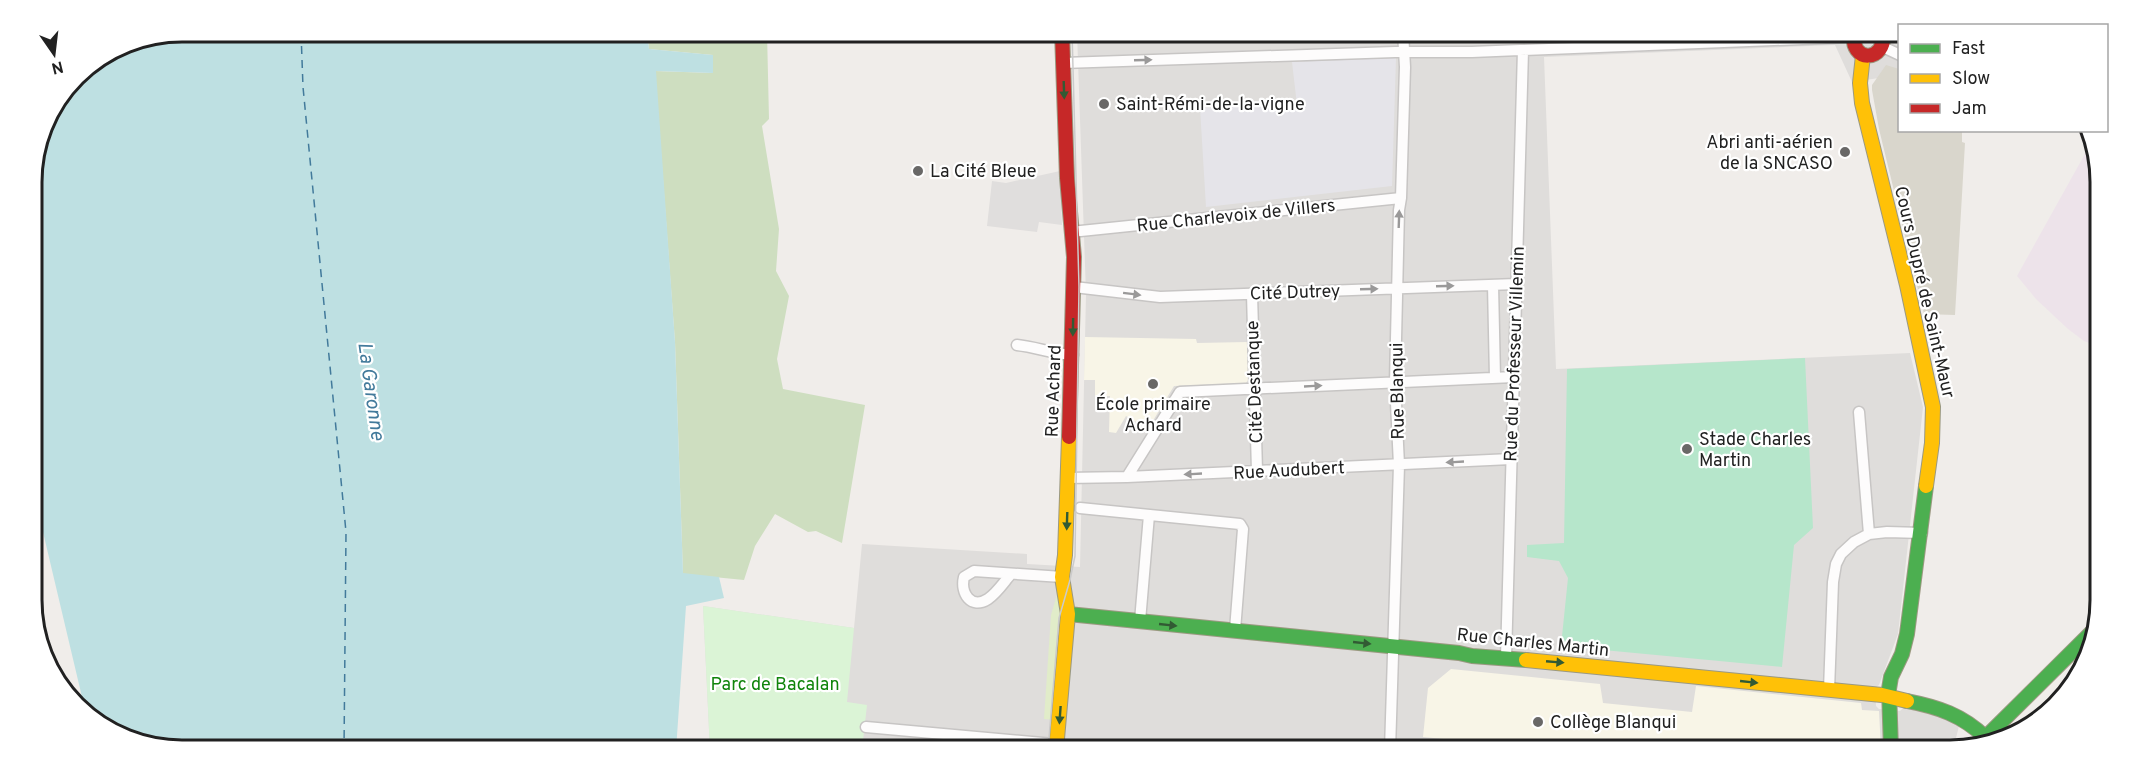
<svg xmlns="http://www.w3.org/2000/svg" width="2132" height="782" font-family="Overpass,sans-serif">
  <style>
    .residential { fill: #dfdddb }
    .industrial { fill: #ede3ea }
    .education { fill: #f8f5e7 }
    .construction { fill: #d9d6cc }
    .grass { fill: #e1ecc9 }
    .forest { fill: #cedec0 }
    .park { fill: #dbf4d6 }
    .pitch { fill: #b6e6cb }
    .parking { fill: #e0dedd }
    .plaza { fill: #e5e4e9 }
    .water { fill: #bee0e2 }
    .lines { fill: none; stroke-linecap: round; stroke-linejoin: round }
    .ferry { stroke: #427a9b; stroke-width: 1.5; stroke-dasharray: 8 6; stroke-linecap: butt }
    .street-casing { stroke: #c7c5c4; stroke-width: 13 }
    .fast-casing { stroke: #9b9981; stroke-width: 16 }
    .slow-casing { stroke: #9b9981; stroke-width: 16 }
    .jam-casing { stroke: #9b9981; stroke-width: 16 }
    .street { stroke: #fdfcfc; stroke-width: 10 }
    .fast { stroke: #4caf50; stroke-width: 14 }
    .slow { stroke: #ffc107; stroke-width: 14 }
    .jam { stroke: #c62828; stroke-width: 14 }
    .tram { stroke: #cbcbcb; stroke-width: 1.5 }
    .oneway { fill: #9a9999 }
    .oneway2 { fill: #325a34 }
    .poi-dot { fill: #696867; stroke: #fff; stroke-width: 2 }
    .labels { text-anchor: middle; stroke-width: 4.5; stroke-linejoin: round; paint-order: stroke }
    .poi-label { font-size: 18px; fill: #212121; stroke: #fff; text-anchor: start }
    .street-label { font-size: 18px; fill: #212121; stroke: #fff }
    .park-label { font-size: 18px; fill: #10840b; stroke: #fff }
    .water-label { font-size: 20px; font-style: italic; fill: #427a9b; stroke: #fff }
    .rim { fill: none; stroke: #212121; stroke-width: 3 }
  </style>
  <rect width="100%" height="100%" fill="#f0edea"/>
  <path class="residential" d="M1077,32H1899V75L1852,82L1835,45L1544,57L1556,369L1910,353L1923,407L1898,634L1879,685L1875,688L1876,706L1879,709L1900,711L1903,708L1909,709L1944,718L1959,726L1956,738L1944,750H710L703,606L854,628L862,544L1027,554V564L1080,567L1086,294Z"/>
  <path class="industrial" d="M2091,143L2099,162L2097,346L2084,341L2068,329L2036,299L2017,276Z"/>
  <path class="education" d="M1085,337L1196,339L1197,343L1247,342L1248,380L1246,383L1174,386L1148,429L1126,416L1116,433L1109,432L1110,396H1095V380H1084Z
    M1451,669L1600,684L1603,703L1692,712L1696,686L1861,703L1862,710L1879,711L1881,750H1557L1423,737L1428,688Z"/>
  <path class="construction" d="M1886,65L1899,69L1900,130L1962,131V142L1965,143L1955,315L1924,314L1879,129L1872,90V85Z"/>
  <path class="grass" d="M1058,591L1064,605L1054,720L1044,719L1051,615Z"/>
  <path class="forest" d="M647,32H767L769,119L762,126L779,229L776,271L789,296L777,359L783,389L865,405L842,543L816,531L808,532L775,514L755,546L744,580L683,574L675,342L655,71L712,73L713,55L649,49Z"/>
  <path class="park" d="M703,606L854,628L847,702L867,705L862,750H710Z"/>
  <path class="pitch" d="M1805,358L1813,528L1794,545L1782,667L1561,646L1568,578L1559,561L1527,557V545L1564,543L1567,369Z"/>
  <path class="parking" d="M1060,171L1062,225L1039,222L1037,232L987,226L992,181L1006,183Z
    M939,734L1005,740L1004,750H938Z"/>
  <path class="plaza" d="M1396,58L1392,186L1206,207L1200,108L1297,105L1292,62Z"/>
  <path class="water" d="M182,32H647L649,49L713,55V73L656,71L675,342L683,573L719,577L724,598L686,606L676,750H182L134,743L82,709V697L34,494L32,171L47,116L82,69L124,43Z"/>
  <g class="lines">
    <path class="ferry" d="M301,32L303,87L346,532L344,750"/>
    <g class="street-casing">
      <path id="street" d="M1883,47L1900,55
        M1063,63L1395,52H1472L1852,37
        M1071,232L1401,198
        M1493,285L1495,378
        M1074,287L1160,297L1516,284
        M1252,294L1257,471
        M1017,345C1036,347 1054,354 1073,355
        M1859,412L1869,534
        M1127,477L1180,392L1514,377
        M1067,478L1127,477L1511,459
        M1080,508L1240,524L1243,529L1235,630
        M1011,574C1004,582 997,593 988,599C971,610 960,593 964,577L974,571L1062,577
        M1140,621L1149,515
        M1506,658L1523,50
        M1829,690L1833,582L1836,564L1841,554L1854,542L1869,534L1887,532L1922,533
        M866,727L1119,750
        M1390,750L1399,465L1395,382L1399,210L1401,198L1405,67L1403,32"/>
    </g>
    <g class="fast-casing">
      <path id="fast" d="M1068,614L1459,653L1472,656L1526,660
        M1907,701C1938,707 1962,715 1985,737
        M1980,743L2093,631
        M1891,750L1889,689L1891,677L1902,654L1907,634L1926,486"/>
    </g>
    <g class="slow-casing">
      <path id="slow" d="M1863,55L1860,83L1862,103L1907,285L1933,407L1932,443L1926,486
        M1526,660L1882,695L1907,701
        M1056,750L1068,614L1062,577L1065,555L1069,437"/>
    </g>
    <g class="jam-casing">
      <path id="jam" d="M1062,32L1067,178L1074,257L1069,437
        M1854,32C1849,64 1887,63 1883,32"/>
    </g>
    <use href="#street" class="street"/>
    <use href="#fast" class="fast"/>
    <use href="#slow" class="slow"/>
    <use href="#jam" class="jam"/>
    <path class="tram" d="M1048,750L1059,618L1070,580L1075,556L1079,287L1072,32"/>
  </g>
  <defs><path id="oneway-solid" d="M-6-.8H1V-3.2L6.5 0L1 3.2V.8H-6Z" transform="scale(1.5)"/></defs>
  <g class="oneway">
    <use href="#oneway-solid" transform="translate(1143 60) rotate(-2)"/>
    <use href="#oneway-solid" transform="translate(1399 219) rotate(-88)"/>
    <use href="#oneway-solid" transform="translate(1445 286) rotate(-2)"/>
    <use href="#oneway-solid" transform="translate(1369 289) rotate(-2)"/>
    <use href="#oneway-solid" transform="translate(1132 294) rotate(7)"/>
    <use href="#oneway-solid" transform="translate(1313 386) rotate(-3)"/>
    <use href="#oneway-solid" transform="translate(1455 462) rotate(177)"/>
    <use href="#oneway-solid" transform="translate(1193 474) rotate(177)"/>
  </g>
  <g class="oneway2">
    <use href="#oneway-solid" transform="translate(1064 90) rotate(88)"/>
    <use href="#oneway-solid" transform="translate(1073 327) rotate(91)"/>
    <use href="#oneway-solid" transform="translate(1067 521) rotate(92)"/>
    <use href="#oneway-solid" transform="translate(1168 625) rotate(6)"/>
    <use href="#oneway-solid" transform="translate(1362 643) rotate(6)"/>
    <use href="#oneway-solid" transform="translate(1555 662) rotate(5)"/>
    <use href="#oneway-solid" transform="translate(1749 682) rotate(6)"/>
    <use href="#oneway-solid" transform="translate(1060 715) rotate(94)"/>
  </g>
  <g class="poi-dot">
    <circle cx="1104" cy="104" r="6"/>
    <circle cx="1845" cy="152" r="6"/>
    <circle cx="918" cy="171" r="6"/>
    <circle cx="1153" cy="384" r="6"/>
    <circle cx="1687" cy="449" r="6"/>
    <circle cx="1538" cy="722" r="6"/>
  </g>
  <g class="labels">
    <g class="poi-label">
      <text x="1116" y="110">Saint-Rémi-de-la-vigne</text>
      <text x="1833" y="148" text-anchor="end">Abri anti-aérien<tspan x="1833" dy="21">de la SNCASO</tspan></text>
      <text x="930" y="177">La Cité Bleue</text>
      <text x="1153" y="410" text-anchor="middle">École primaire<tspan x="1153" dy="21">Achard</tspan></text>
      <text x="1699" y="445">Stade Charles<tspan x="1699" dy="21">Martin</tspan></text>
      <text x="1550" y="728">Collège Blanqui</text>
    </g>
    <g class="street-label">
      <text transform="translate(1236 215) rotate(-6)" y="6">Rue Charlevoix de Villers</text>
      <text transform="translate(1295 292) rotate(-2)" y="6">Cité Dutrey</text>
      <text transform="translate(1925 292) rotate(77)" y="6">Cours Dupré de Saint-Maur</text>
      <text transform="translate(1514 354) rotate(-88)" y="6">Rue du Professeur Villemin</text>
      <text transform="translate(1254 382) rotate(-92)" y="6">Cité Destanque</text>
      <text transform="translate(1053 391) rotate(-88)" y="6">Rue Achard</text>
      <text transform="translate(1397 391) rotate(-91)" y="6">Rue Blanqui</text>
      <text transform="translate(1289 470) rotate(-3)" y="6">Rue Audubert</text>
      <text transform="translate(1533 642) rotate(6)" y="6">Rue Charles Martin</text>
    </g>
    <g class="park-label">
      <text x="775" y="690">Parc de Bacalan</text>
    </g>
    <g class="water-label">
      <text transform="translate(372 391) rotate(82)" y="7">La Garonne</text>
    </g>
  </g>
  <path d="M0 0H2132V782H0ZM182 42H1950A140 140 0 0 1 2090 182V600A140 140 0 0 1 1950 740H182A140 140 0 0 1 42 600V182A140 140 0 0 1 182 42Z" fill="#fff" fill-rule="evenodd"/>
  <path class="rim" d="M182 42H1950A140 140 0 0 1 2090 182V600A140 140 0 0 1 1950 740H182A140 140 0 0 1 42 600V182A140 140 0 0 1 182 42Z"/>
  <rect x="1898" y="24" width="210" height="108" fill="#ffffff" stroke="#a6a6a6" stroke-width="1.5"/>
  <rect x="1910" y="44" width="30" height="9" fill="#4caf50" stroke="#a6a6a6" stroke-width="1.5"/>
  <text x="1952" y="54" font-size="18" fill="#212121">Fast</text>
  <rect x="1910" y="74" width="30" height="9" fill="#ffc107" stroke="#a6a6a6" stroke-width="1.5"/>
  <text x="1952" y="84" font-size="18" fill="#212121">Slow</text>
  <rect x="1910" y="104" width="30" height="9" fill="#c62828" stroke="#a6a6a6" stroke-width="1.5"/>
  <text x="1952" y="114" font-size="18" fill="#212121">Jam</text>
  <g transform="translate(54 54) rotate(166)" stroke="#ffffff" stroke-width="4.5" paint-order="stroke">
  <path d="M0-4.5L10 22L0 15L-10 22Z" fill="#212121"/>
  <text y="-9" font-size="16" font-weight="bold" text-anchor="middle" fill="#212121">N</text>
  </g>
</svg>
